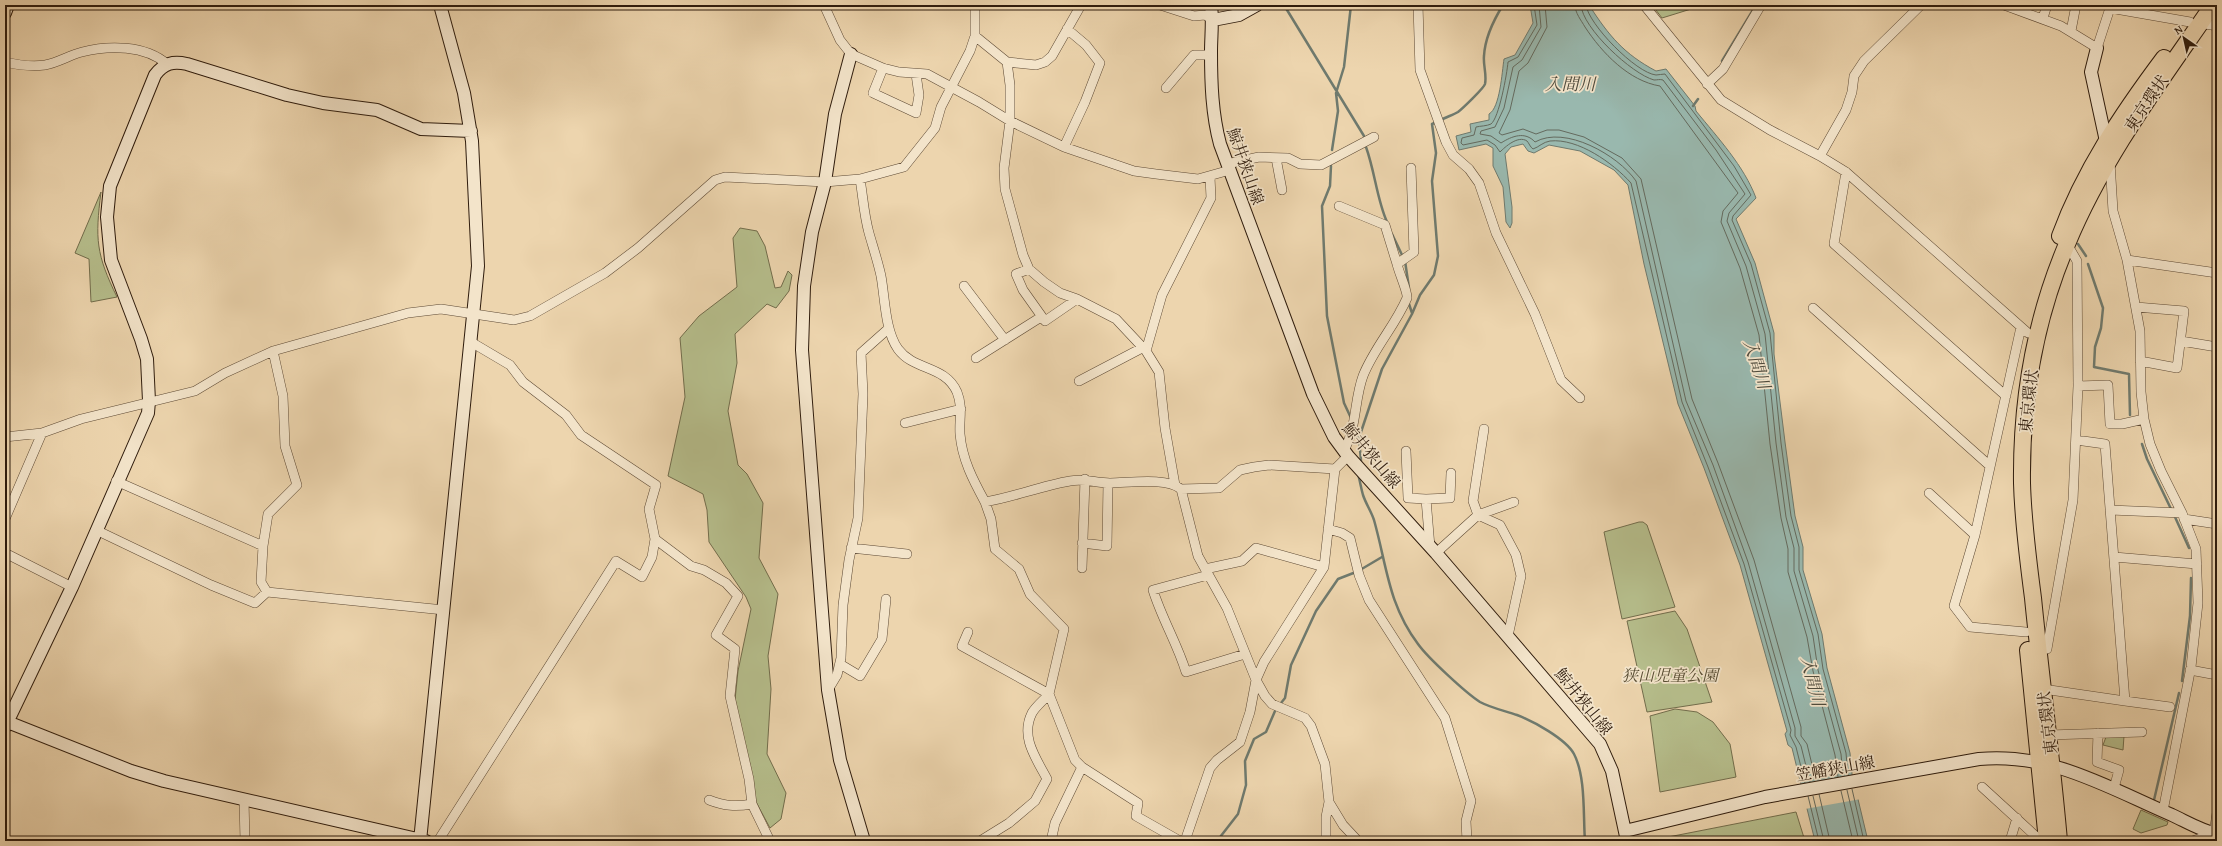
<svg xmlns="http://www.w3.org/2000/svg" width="2222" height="846" font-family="'Gentium Book Plus','Noto Serif JP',serif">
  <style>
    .green { fill: #b6be8c; stroke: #726d4c }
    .water { fill: #99b8ae; stroke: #6f7a6e }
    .pier { fill: #edd5ae }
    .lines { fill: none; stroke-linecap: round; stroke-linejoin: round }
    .shore { stroke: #646a5e; stroke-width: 1 }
    .stream { stroke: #6f7a6e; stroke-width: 2.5 }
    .street-casing { stroke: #5e4a35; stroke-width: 10 }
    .secondary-casing { stroke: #2f1c0d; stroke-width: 14 }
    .highway-casing { stroke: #2f1c0d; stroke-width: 18 }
    .street { stroke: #f3e4ca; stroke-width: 9 }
    .secondary { stroke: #f3e4ca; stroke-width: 12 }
    .highway { stroke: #edd5ae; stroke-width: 16 }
    .labels { text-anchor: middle; stroke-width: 3.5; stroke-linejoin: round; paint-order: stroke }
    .street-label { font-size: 16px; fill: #2f1c0d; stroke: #f3e4ca }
    .park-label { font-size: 16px; font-style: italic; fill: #584d33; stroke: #f3e4ca }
    .water-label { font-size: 17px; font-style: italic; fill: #4f4b3d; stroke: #f3e4ca }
  </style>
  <rect width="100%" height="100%" fill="#edd5ae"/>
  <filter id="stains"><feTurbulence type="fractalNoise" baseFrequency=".005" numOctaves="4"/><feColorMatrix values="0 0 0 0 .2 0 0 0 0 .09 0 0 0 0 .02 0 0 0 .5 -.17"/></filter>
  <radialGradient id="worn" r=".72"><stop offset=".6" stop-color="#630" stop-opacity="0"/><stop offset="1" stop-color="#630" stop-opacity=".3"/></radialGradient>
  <path class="green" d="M1652,5H1704L1662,18Z
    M101,192C95,239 96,254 117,297L91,302L89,259L75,253Z
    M740,228L757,231L765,246L775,288L781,287L788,271L792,275L789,291L776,308L767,304L735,334L737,363L728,411L738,465L747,474L763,503L759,558L778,594L768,656L771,689L767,754L786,793L781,819L770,828L756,802L735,700L738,671L751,609L746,597L709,542L707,510L703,494L668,476L685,397L680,338L699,316L737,287L733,238Z
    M1639,522H1643L1647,525L1675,607L1622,619L1604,532Z
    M1675,611L1687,629L1712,702L1647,712L1627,621Z
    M1675,709L1697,712L1713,722L1730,744L1736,777L1660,792L1650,716Z
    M2124,736L2123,750L2103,745L2106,737Z
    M2141,810L2168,822L2167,825L2141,833L2133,829Z
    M1796,812L1805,841H1656L1658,839Z"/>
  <path class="water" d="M1530,5H1589C1609,36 1624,54 1656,71L1666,69L1695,106L1696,111C1718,138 1744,166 1756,198L1736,219L1755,263L1774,333V354L1785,442L1795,516L1803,547V570L1822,634L1827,668L1850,753L1852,774L1868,841H1815L1792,748L1788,745L1785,734L1787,731L1740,565L1704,468L1678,404L1644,264L1628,185L1614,170L1580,151L1549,145L1534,153L1528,151L1523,144L1511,147L1505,154L1512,207V223L1510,228L1506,222L1503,187L1493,166V148L1486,144L1459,150L1456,136L1471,132L1470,124L1489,120V114C1500,108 1502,72 1504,59L1515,55L1533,23Z"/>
  <path class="pier" d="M1855,776L1861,799L1805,809L1800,786Z"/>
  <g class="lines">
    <path class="shore" d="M1534,5L1537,25L1518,57L1508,62C1507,74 1499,118 1491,124C1487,126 1480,126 1476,127L1474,135L1462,138L1461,143L1463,145L1487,140L1495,145L1500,152C1505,147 1518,135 1527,141C1529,143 1530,147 1533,149C1539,147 1543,142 1550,141C1578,138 1613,163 1631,183L1682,402L1708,467L1744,564L1791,730L1790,735L1796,747L1805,783
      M1539,5L1541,27L1522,60L1513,67L1504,108L1495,127L1481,131L1480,134L1491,136L1501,143C1512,136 1525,131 1535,142C1565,125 1618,155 1636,181L1686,401L1713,465L1748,562L1795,728V736L1801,746L1810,782
      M1545,5L1547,27L1528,63L1519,71L1510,110L1499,133L1502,135L1523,129L1536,134L1547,130H1559L1584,137L1622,158L1641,179L1692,399L1718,463L1754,560L1801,727V736L1807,744L1816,781
      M1575,5C1575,13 1581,20 1585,27C1602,53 1629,81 1660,86L1738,193L1723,211L1721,222L1740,268L1759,335L1770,444L1781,518L1788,549V572L1807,637L1813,671L1835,755L1838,777
      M1581,5C1582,28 1632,74 1654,80C1657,80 1660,79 1663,80L1716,150L1745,194L1729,213L1727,221L1746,266L1765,334L1776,443L1786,517L1794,548V571L1813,636L1818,670L1841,754L1843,776
      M1586,5C1588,24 1636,73 1656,75C1659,75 1662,74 1665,74L1734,166L1751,195L1733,216L1732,220L1751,264L1770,333L1781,443L1791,516L1799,547V570L1818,634L1823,669L1846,753L1848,775
      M1852,789L1864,841
      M1847,790L1859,841
      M1841,791L1853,841
      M1819,794L1830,841
      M1808,796L1819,841
      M1813,796L1824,841"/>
    <path class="stream" d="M1284,5L1364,136
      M1722,61L1756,5
      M1693,106L1698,99
      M1441,120C1446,117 1453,115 1458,112C1462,109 1484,88 1485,84C1487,75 1483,65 1484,56C1485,37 1493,21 1503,5
      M1366,147C1375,172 1377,200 1387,222
      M1332,150L1338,111L1336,93L1344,67L1351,5
      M1331,166L1330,186L1322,206L1327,316L1344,403L1351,418
      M1392,234L1403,257
      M2078,244L2086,256
      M1405,261L1409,288
      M2088,264L2103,308L2101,328L2095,347L2094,367L2129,374L2130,415
      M1408,301L1412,313
      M1355,430L1359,438L1361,461
      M1359,438L1382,369L1412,314L1420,295L1434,275L1438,256L1432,181L1436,153L1432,124L1437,122
      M2142,444L2147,459L2171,509
      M1358,474C1360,481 1361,488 1363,495C1366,504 1371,511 1374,520C1387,566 1388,604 1418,644C1428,658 1466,693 1480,702C1491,708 1506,711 1517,715C1533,721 1566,739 1574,754C1586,777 1583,816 1585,841
      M2175,517L2189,548
      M1360,570L1382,557
      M2182,681L2190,616L2191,578
      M1281,703L1285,698L1291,665L1316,611L1338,579L1356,572
      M2154,800L2179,693
      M1217,841L1238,814L1246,785L1245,761L1254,739L1266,732L1275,711"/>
    <g class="street-casing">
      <path id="street" d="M824,5L840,40L851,54L883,68L899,72L927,74L979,102L1010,121L1064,147L1134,171L1156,174L1198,179L1230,170
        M1160,5L1194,16L1205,15L1213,20
        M1418,5L1420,70L1446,142L1453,155L1469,169L1479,183L1496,233L1535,314L1561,380L1580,398
        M1644,5L1721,100L1770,130L1820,156L1846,172L2028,333
        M2004,5L2061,26L2097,48L2111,5
        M2110,8L2190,22
        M2043,18L2047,5
        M2200,23L2217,26
        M2071,31L2076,5
        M975,36L1007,62L1036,65L1045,62L1052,56L1081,5
        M5,62C18,65 31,67 45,65C57,63 70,55 82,52C109,45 145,45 167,64
        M1007,62L1010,85V121L1004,168L1005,189L1023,255L1029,269L1044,282L1060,293L1077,299L1116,319L1146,351L1159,372L1165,428L1175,485
        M883,68L873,93L916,113L919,95L916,74
        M1707,84L1723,69L1761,5
        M1166,88L1194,55H1211
        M1064,147L1085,102L1100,63L1086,45L1067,29
        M1820,156L1846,110L1852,92L1854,76L1864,61L1921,5
        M1276,158L1282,190
        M2110,162L2113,211L2127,260L2140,331L2141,392L2144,419L2150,444L2161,471L2182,513L2196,549L2198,603L2191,667L2163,811
        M1227,164L1259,157L1288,158L1300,164L1321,165L1374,137
        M1846,172L1834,244L2006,396
        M860,179C863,197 864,215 869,233C873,247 878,262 881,276C885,298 885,331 898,349C914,371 945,365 957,392C963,407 959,419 960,434C962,459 973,480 985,502C1014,497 1041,486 1070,481C1084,478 1096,483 1110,483C1129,483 1166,477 1181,489L1219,488L1240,470L1254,467L1269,465L1335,469
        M1339,206L1385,225L1397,264
        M2127,260L2217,273
        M1029,269L1016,274L1023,290L1045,321L1077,299
        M964,286L1005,340
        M2136,307L2184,311L2177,368L2140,361
        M1813,308L1990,466
        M2021,327L1975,535L1954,606L1970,627L2026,632
        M2181,341L2217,347
        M471,342L510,365L523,382L566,415L581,435L656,485L649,509L655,539
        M1146,351L1162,295L1211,198L1210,177
        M976,358L1041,317
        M1079,381L1142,348
        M2078,386L2108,385L2110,424H2122L2144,419
        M905,423L961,409
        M1484,429L1473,501L1478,515L1500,525L1516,555L1521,576L1508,636
        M5,437L42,433L81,419L195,391L225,373L273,351L408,313L441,309L514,320L530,316L605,273L638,248L715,180L725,177L825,182L860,179L904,167L935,128L941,107L970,51L975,36V5
        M1344,450C1357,428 1354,400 1363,376C1374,348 1395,326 1407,298C1408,292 1399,273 1397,264L1414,252L1411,168
        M1406,451L1408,498L1426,499
        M116,481L263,546L261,582L267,592L444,610
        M1181,489L1198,556L1227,608L1256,680L1265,696L1272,704L1305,718L1311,726L1325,764L1329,802L1326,817V841
        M1929,493L1975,535
        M985,502L991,519L995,549L1019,569L1030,594L1064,629L1049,694L1075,760L1082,767L1138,803L1136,816L1180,841
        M2110,510L2182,513
        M5,519L42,433
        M2184,519L2217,524
        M1328,529L1342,533L1350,538L1359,575L1369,600L1445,718L1471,801L1466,821L1467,841
        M96,530L211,585L255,603L267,592
        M1082,543L1107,546L1108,483
        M263,546L268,514L297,485L285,446L283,396L273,351
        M1430,547L1426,499L1450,498L1451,473
        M851,548L907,554
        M5,553L72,587
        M1436,553L1478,515L1514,502
        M2114,557L2197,564
        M1082,568L1085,479
        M1205,569L1242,561L1256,548L1324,567
        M1208,575L1153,590C1162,619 1177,643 1186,672L1245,654
        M968,632L962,646L1049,694C1044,700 1036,706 1032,713C1020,737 1036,758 1047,779L1035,801L1009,823L980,841
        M2038,649H2047L2073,500L2078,386L2077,261L2067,244
        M840,664L860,676L882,639L886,599
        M2190,670L2217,675
        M2043,689L2125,701L2105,444L2076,440
        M828,690L837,675L841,658L843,605L849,560L858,518L863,394L861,353L888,329
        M2125,701L2170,707
        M2098,733L2097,762L2119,770L2114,788
        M2049,735L2142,732
        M1982,787L2041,841
        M244,800L245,841
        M709,800C725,806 735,807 752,804L770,841
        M1329,802L1343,825L1358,841
        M438,841L616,561L642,577L652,557L655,539L691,566L704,570L726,583L738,596L716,635L735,649L730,696L749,779L752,804
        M1051,841L1055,823L1082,767
        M1185,841L1210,768L1217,760L1240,742L1250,712L1256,680L1264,662L1324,567L1335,469L1348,456
        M2010,841L2017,818
        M2193,841L2214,833L2217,813"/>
    </g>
    <g class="secondary-casing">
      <path id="secondary" d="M1211,5C1213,21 1211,36 1211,52C1211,83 1212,114 1220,144L1313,394L1334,437L1348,456L1436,553L1600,744L1612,771L1627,841
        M5,13L8,5
        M1213,20L1239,15L1257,5
        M2097,48L2091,72L2107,146
        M851,54L835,114L825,182L812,232L804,286L802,350L828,690L840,760L864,841
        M5,721L131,771L164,781L426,841
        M5,727L72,587L148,413L149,401L147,359L141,339L111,260L107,217L110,186L155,75C164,63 173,61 187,64L287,95L323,103L377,110L421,129L471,131
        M1625,831L1765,797L1979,759C2050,752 2109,788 2172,815C2187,822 2202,831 2217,834
        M420,841L478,266L472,141L464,93L440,5"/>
    </g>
    <g class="highway-casing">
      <path id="highway" d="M2060,236C2084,171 2122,114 2164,58
        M2028,650L2047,841
        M2059,841C2052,760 2041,679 2033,598C2028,560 2023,521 2022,483C2021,401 2035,319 2067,244C2103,157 2160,82 2213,5"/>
    </g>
    <use href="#street" class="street"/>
    <use href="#secondary" class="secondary"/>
    <use href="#highway" class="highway"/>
  </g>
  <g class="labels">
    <g class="street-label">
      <text transform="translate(2146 103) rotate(-56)" y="6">東京環状</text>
      <text transform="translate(1246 166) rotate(71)" y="6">鯨井狭山線</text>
      <text transform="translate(2028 401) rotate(-84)" y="6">東京環状</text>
      <text transform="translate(1372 455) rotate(50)" y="6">鯨井狭山線</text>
      <text transform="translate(1584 701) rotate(51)" y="6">鯨井狭山線</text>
      <text transform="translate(2047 723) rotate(-97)" y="6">東京環状</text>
      <text transform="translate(1835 768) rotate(-10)" y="6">笠幡狭山線</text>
    </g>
    <g class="park-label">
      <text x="1670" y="681">狭山児童公園</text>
    </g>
    <g class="water-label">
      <text x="1570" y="90">入間川</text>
      <text transform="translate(1757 364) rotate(72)" y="6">入間川</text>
      <text transform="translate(1813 681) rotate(76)" y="6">入間川</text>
    </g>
  </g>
  <rect width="2222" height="846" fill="none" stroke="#edd5ae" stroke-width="20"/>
  <rect x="6" y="6" width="2210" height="834" fill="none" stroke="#2f1c0d" stroke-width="2"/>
  <rect x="10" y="10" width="2202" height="826" fill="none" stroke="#2f1c0d"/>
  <g transform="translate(2184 38) rotate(326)" stroke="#f3e4ca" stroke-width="3" paint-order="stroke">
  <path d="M0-3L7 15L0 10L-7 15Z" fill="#2f1c0d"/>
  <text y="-6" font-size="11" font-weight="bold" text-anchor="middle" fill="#2f1c0d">N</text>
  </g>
  <rect width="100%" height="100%" filter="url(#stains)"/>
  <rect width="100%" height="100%" fill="url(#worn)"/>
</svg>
